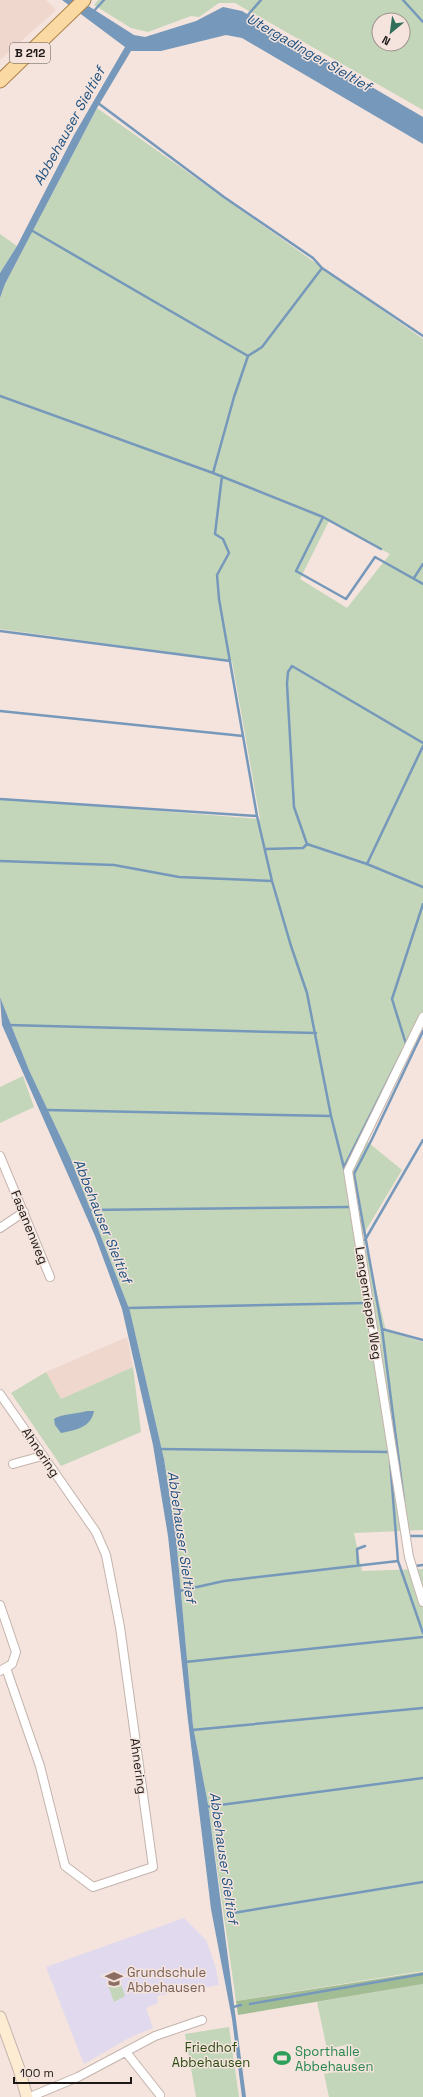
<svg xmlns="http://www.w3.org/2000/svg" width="423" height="2097" font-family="'Space Grotesk',sans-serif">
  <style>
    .built { fill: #efd7cd }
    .education { fill: #e1daef }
    .green { fill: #c3d6b9; fill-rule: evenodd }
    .forest { fill: #a2bd94 }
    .water { fill: #7698ba }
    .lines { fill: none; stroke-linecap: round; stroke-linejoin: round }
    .stream { stroke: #7698ba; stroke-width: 2.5 }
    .minor-casing { stroke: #c4b4ad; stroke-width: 10 }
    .secondary-casing { stroke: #c4b4ad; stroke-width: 13 }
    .primary-casing { stroke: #ac854a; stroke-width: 15 }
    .minor { stroke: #fff; stroke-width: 8 }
    .secondary { stroke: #fdecd1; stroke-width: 11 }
    .primary { stroke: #fbd9a3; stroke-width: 13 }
    .labels { text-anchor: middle; stroke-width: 3; stroke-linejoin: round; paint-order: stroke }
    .shield { fill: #f4e4dd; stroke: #5e5551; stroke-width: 1 }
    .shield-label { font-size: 12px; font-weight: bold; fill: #1d1815 }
    .street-label { font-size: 13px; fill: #1d1815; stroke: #f4e4dd }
    .education-label { font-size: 13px; fill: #785e54; stroke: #f4e4dd; text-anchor: start }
    .park-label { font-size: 13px; fill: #294a0f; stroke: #f4e4dd }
    .leisure-label { font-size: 13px; fill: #27864d; stroke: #f4e4dd; text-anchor: start }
    .water-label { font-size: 14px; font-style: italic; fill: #205280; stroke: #f4e4dd }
  </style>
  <rect width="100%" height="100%" fill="#f4e4dd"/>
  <path class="built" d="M0,0H46L56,10L0,60Z
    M127,1337L133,1367L61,1399L46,1372Z"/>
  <path class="education" d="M184,1918L206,1940L216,1968L219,1985L157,1996L158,2003L146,2008L153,2028L129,2038L84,2064L46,1967Z"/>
  <path class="green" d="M98,0H423V110L235,3H219L199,17L191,16L148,32L131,28L94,5ZM379,20H403V44H379Z
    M97,108L423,339V1013L364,1139L402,1170L363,1235L386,1331L423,1342V1530L354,1533L362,1571L423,1569V1971L236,2001L208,1804L193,1726L176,1537L164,1459L130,1311L70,1157L29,1070L0,997V798L260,819L232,661L0,629V298L5,284ZM329,521L390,554L347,608L300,579Z
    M0,234L17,246L0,273Z
    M23,1076L34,1107L0,1123V1087Z
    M133,1367L141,1432L61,1466L11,1393L46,1372L61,1399Z
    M120,1981L125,1996L114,2002L108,1985Z
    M423,1984V2097H329L324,2074L356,2068L351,2044L327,2049L317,2002Z
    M229,2027L239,2097H196L185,2034Z"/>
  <path class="forest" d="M423,1972V1984L238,2015L236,2001Z"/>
  <path class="water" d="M62,0H79L134,35L145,37L196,21L223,7L242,11L423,117V144L242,38L226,35L161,51H131L97,108L5,284L0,298V273L17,246L74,135L125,47Z
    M0,997L29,1070L70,1157L130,1311L164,1459L176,1537L193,1726L208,1804L246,2097H242L232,2019L211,1909L187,1712L168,1536L153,1445L122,1309L95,1236L2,1025Z
    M87,1411H94C91,1428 75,1430 61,1433L55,1425L54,1419C61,1414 77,1414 87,1411Z"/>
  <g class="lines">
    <path class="stream" d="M403,0L423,22
      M92,13L104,0
      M247,16L261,0
      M98,103L224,197L313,258L322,268L423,336
      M31,230L248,356
      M0,396L213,473L323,517L381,549
      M213,473L234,397L248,356L262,347L322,268
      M222,476L215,534L223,539L229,553L217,575L219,599L257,816L272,881L291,946L307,993L331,1116L345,1172
      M323,517L296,571L346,599L375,557L423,584
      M414,578L423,564
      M0,631L230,661
      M0,711L243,736
      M0,799L257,816
      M307,844L294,807L287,684L288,672L292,666L423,743
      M265,849L303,848L307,844L367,864L423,887
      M0,861L114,865L179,877L272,881
      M367,864L423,746
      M8,1025L316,1033
      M406,1044L392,999L423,904
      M46,1110L331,1116
      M344,1167L402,1052
      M88,1210L350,1207
      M365,1240L423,1140
      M127,1308L366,1303
      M382,1329L423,1340
      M160,1449L389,1452
      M390,1460L398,1561
      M404,1501L382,1329L354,1174L372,1139L423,1031
      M409,1536H423
      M358,1565L357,1549L365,1546
      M415,1566L423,1565
      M179,1591L224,1581L398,1561L423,1633
      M185,1662L423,1637
      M192,1730L423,1708
      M205,1807L423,1778
      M233,1913L423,1882
      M250,2004L423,1974
      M233,2007L241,2005"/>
    <g class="minor-casing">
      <path id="minor" d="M423,1017L348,1171L409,1557L423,1602
        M0,1156L50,1277
        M0,1228L24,1212
        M0,1394L96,1532L106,1555L120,1627L153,1867L93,1887L65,1866L40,1766L6,1668
        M13,1464L42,1456
        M0,1605L16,1652L12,1664L0,1671
        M126,2052L160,2095
        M30,2097L78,2077L155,2036L202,2020"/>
    </g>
    <g class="secondary-casing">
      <path id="secondary" d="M0,2017L19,2069L27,2097"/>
    </g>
    <g class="primary-casing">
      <path id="primary" d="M0,81L84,0"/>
    </g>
    <use href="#minor" class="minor"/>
    <use href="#secondary" class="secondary"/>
    <use href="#primary" class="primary"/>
  </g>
  <defs>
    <g id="school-bare" transform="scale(1.38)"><path d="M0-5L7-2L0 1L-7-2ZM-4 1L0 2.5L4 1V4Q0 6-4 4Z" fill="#8d6e63" stroke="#f4e4dd" stroke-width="2.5" paint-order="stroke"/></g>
    <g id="stadium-bare" transform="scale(1.38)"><path d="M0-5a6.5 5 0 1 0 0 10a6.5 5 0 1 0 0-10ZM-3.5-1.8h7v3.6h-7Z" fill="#2e9e5b" stroke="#f4e4dd" stroke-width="2.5" paint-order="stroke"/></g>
  </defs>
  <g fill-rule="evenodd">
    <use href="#school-bare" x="114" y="1979"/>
    <use href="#stadium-bare" x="282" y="2058"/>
  </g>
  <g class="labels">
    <rect class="shield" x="10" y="43" width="40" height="20" rx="3"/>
    <g class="shield-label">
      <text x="30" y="57">B 212</text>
    </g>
    <g class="street-label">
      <text transform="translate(30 1227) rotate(68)" y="5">Fasanenweg</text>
      <text transform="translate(369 1303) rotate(81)" y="5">Langenrieper Weg</text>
      <text transform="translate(41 1452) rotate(56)" y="5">Ahnering</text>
      <text transform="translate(139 1766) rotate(82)" y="5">Ahnering</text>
    </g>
    <g class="education-label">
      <text x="127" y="1977">Grundschule<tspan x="127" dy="15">Abbehausen</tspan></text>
    </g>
    <g class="park-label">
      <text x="211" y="2052">Friedhof<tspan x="211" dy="15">Abbehausen</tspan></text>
    </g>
    <g class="leisure-label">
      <text x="295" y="2056">Sporthalle<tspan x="295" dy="15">Abbehausen</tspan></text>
    </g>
    <g class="water-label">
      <text transform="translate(309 52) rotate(30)" y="5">Utergadinger Sieltief</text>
      <text transform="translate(69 126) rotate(-61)" y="5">Abbehauser Sieltief</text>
      <text transform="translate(103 1221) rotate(68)" y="5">Abbehauser Sieltief</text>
      <text transform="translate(182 1537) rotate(82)" y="5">Abbehauser Sieltief</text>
      <text transform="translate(224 1858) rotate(82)" y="5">Abbehauser Sieltief</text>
    </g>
  </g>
  <g transform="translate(391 32) rotate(209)"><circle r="19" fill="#f4e4dd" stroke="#9e928d"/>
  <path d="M0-3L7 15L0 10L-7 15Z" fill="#2f6e5b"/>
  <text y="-6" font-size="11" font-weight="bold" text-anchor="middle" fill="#1d1815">N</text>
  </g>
  <path d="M14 2077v6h117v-6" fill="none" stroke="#1d1815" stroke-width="2"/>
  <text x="20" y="2077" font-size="12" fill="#1d1815" stroke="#f4e4dd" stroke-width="3" paint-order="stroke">100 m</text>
</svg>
